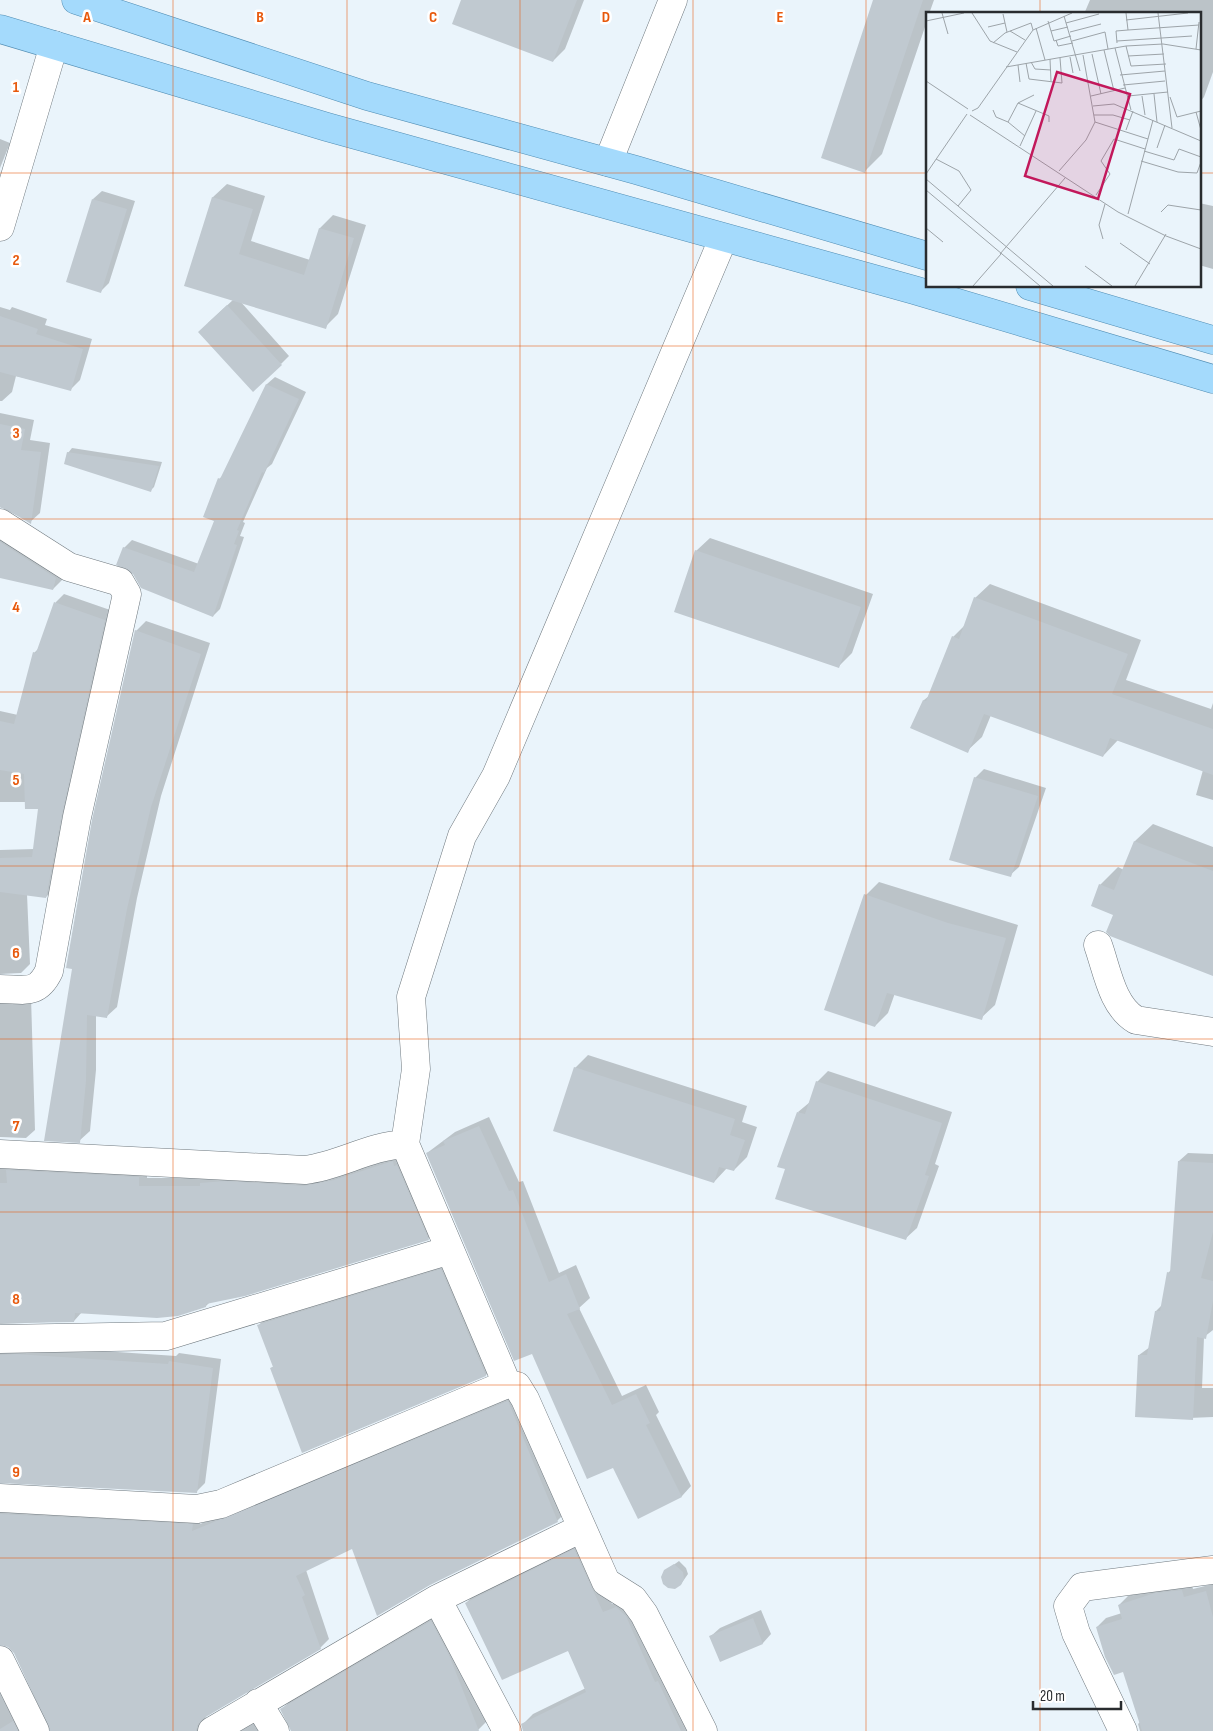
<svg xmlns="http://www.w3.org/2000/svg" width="1213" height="1731" font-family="'Sofia Sans Condensed',sans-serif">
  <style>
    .shadow { fill: #0003 }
    .building { fill: #c0c9d0 }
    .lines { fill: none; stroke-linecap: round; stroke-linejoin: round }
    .minor-casing { stroke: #70797f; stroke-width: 29 }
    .primary-casing { stroke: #518db3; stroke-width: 29 }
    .minor { stroke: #fff; stroke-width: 28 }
    .primary { stroke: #a4dafc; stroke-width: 28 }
    .grid { fill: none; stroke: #e8590c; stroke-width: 1; stroke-opacity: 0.55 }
    .inset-road { fill: none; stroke: #9da4a9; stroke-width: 1 }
    .view { fill: #c2185b; fill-opacity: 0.15; stroke: #c2185b; stroke-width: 2.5 }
    .inset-edge { fill: none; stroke: #292c2f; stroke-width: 2.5 }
    .grid-label { font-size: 16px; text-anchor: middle; font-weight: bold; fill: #e8590c; stroke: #fff; stroke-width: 5; stroke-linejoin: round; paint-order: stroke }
  </style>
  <rect width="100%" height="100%" fill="#eaf4fb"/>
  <path class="shadow" d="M543,0H584L565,49L553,61Z
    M875,0H934L929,14H927V21L882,154L865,171Z
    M1090,0H1213V72L1204,97L1199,103V14H1084Z
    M0,139L10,143L0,168Z
    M227,184L265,196L251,241L310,260L320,228L333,215L366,225L338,314L325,327L240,301L289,356L281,364L208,323L234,299L186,285L213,197Z
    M102,191L135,201L109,283L101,291L93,199Z
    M1199,203L1213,206V269L1199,265Z
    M0,307L10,310L12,307L47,319L45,325L92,339L80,380L71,389L16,376L12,392L2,401H0Z
    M275,377L306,392L272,464L267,468L243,522L245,523L240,536L244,537L220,609L213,616L124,548L132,540L199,564L216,520L219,479L224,475L267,384Z
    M0,413L34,420L30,440L50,443L40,513L30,522L0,507Z
    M72,448L162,462L154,487L150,491L68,453Z
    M0,526L64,569L62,580L53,589L0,577Z
    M710,538L873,594L852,653L839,666L696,551Z
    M990,584L1141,640L1126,680L1211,709L1213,703V800L1196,795L1203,770L1118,740L1103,756L991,715L982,737L967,751L912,727L924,700L929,696L953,637L966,624L975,598Z
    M64,594L113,611L55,888L46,897L27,894L30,964L21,973L0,974V850L34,849L39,808L26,802H0V711L18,715L34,653L40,647L56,602Z
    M146,621L210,643L161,796L137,898L117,1007L106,1017L96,1015V1070L90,1131L79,1141L45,1139L136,631Z
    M984,769L1046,788L1019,867L1010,875L975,778Z
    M1153,824L1213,847V974L1100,885L1118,867L1124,870L1135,841Z
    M879,882L1018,925L995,1005L981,1018L895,993L888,1013L875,1026L866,895Z
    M0,993L31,997L35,1130L26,1138L0,1137Z
    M588,1055L747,1106L742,1122L757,1127L747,1157L734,1170L727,1168L714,1182L575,1068Z
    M828,1071L952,1112L935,1164L939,1166L917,1228L906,1238L798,1112L810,1102L817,1082Z
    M489,1117L519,1182L523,1181L559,1273L576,1265L590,1298L579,1308L622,1396L646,1385L659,1412L656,1415L691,1486L682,1496L638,1517L613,1466L533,1352L427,1153L455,1132Z
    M402,1153L437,1230L428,1239L210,1302L206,1306L82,1312L74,1321L0,1324V1158L147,1169V1178H207Z
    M1188,1153L1213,1154V1330L1204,1337L1202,1388H1213V1417L1189,1418L1139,1355L1150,1347L1156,1311L1162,1305L1168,1273L1171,1270L1179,1161Z
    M451,1260L495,1365L486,1375L303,1451L271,1368L274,1366L259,1325L268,1315Z
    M0,1344L176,1356L179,1353L221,1359L205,1483L196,1492L0,1481Z
    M517,1393L566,1512L557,1521L353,1547L306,1570L329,1639L320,1648L206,1715L205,1722L208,1731H52L15,1652L9,1646L0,1644V1502L201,1516L200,1524Z
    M583,1541L612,1604L625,1598L700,1731H528L524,1723L533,1714L586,1688L568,1650L466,1603L475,1594Z
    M679,1561L686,1568L688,1574L681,1584L665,1571Z
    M1191,1582L1193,1589L1213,1584V1731H1140L1138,1724L1140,1722L1124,1671L1097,1627L1106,1618L1122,1613L1119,1605L1128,1596L1165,1585Z
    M761,1610L771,1634L763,1643L721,1660L711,1636L720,1628Z
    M440,1613L487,1721L478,1730L292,1731L282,1709L290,1701Z
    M0,1669L31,1731H0Z
    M262,1717L272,1731H239Z"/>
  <path class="building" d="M461,0H577L553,62L452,24Z
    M873,0H923L865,173L821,158Z
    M212,197L253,209L239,254L304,275L319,228L354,238L326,329L184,286Z
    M92,199L127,209L101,293L66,282Z
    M227,305L282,365L253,392L198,332Z
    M0,316L38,329L36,334L83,349L71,391L0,372Z
    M266,384L299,399L264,473L262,472L237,530L239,531L234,544L237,545L213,617L141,588L133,574L116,565L123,547L194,572L214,521L203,517L218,478L220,479Z
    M0,424L25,429L21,450L41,452L31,524L8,510L0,507Z
    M67,452L159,466L151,492L64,464Z
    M0,542L56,578L53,590L0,578Z
    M695,550L861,607L839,668L674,612Z
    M974,597L1128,654L1112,694L1213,729V775L1110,738L1103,757L984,714L968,753L910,728L923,700L926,701L952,636L959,639Z
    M54,602L105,620L62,814L46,898L0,892V858L32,857L38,809H25L24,774L0,770V721L14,724L33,652L36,653Z
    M135,630L201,654L151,807L127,909L107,1018L87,1015L86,1081L80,1143L44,1141L72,969L66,968L92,820Z
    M974,777L1038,796L1011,877L949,860Z
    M1134,841L1213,871V976L1110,936L1106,932L1113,915L1091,906L1099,884L1114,890Z
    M864,894L948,923L1006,938L982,1020L887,993L875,1027L824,1010Z
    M574,1067L735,1119L730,1135L745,1140L734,1171L719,1167L714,1183L553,1131Z
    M816,1081L942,1123L925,1175L929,1176L906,1240L775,1199L785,1169L777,1167L797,1112L805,1114Z
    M479,1126L509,1191L513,1190L549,1282L566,1274L580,1309L567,1314L612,1405L636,1394L650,1423L646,1425L682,1497L638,1519L613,1468L587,1479L532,1354L514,1361L426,1153L445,1145L443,1141Z
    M393,1161L394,1166L397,1165L429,1240L245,1296L206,1304V1307L178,1316L157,1318L75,1313L74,1322L0,1323V1183H7L6,1170L139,1177V1186H200V1183L225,1181L304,1186L334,1180Z
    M1178,1161L1213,1163V1232L1201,1278L1213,1281V1301L1206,1339L1197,1337L1193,1420L1135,1417L1138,1355H1147L1155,1311H1160L1167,1272L1170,1273Z
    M441,1269L486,1376L302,1453L270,1368L273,1367L257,1325Z
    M16,1354L168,1364L169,1361L213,1368L197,1493L0,1483V1355Z
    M508,1401L558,1522L430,1585L377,1616L352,1549L296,1576L305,1595L302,1597L321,1649L204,1718L198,1724L196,1731H50L14,1653L8,1647L0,1645V1514L193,1524L192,1531Z
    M574,1549L603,1612L616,1607L626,1616L655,1682L658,1681L681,1731H523L521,1724L586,1692L568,1651L502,1680L465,1603Z
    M674,1564L683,1572L684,1579L681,1585L675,1589L668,1588L663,1584L661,1577L664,1570Z
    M1182,1590L1184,1597L1206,1591L1213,1617V1731H1142L1123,1672L1114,1675L1105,1657L1096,1627L1122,1619L1118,1605L1155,1593Z
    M753,1618L763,1644L720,1662L709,1636Z
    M431,1621L449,1655L479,1731H291L280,1709Z
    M13,1721L18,1731H0V1729Z"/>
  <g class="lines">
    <g class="minor-casing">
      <path id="minor" d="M608,162L673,0
        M0,227L54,45
        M0,523L69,567L120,582L127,594L77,817L49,971C37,996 24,989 0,989
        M1098,945C1107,970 1112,1006 1136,1020L1213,1032
        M405,1144L416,1069L411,997L462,836L496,776L723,239
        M0,1154L305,1170C339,1166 369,1146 405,1144L507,1384
        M0,1339L166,1336L450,1250
        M0,1498L197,1509L221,1504L507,1384L517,1386L525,1399L606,1582L633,1599L644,1614L703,1731
        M437,1599L507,1731
        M0,1660L35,1731
        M258,1703L275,1731
        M212,1731L437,1599L582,1528
        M1123,1731L1076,1633L1068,1606L1082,1587L1213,1570"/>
    </g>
    <g class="primary-casing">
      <path id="primary" d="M76,0L367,96L636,170L927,256
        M0,29L327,127L914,290L1213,379
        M1030,286L1213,340"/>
    </g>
    <use href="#minor" class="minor"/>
    <use href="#primary" class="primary"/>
  </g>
  <path class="grid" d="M173,0V1731M347,0V1731M520,0V1731M693,0V1731M866,0V1731M1040,0V14M0,173H927M1199,173H1213M1040,286V1731M0,346H1213M0,519H1213M0,692H1213M0,866H1213M0,1039H1213M0,1212H1213M0,1385H1213M0,1558H1213"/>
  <g transform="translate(926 12)">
    <rect width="275" height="275" fill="#eaf4fb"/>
    <path class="inset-road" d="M16,1L22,22M46,1L64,29L91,40M232,1L246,116M77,2L81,20M138,4L154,59M200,8L262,1M0,9L38,1M122,9L128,29L145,24M140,11L173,2M62,15L79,11M110,16L119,48M202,18L273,13M84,19L99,28M125,19L142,15M144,20L175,12M130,28L132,34L147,31M146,29L179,20L182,37M191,29L266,24M67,31L79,21L105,11L107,18M191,31L190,19L202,18L200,1M200,34L205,54L240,52M189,36L205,98M270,37L273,10M178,38L188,79M166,42L175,82M157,43L169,110L222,127M202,44L238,42M144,45L147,61M124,47L125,69M105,50L109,57L125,58M100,51L103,67L136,71L134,46M92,53L94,70M80,55L200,34L237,32L275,38M194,63L239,59M0,69L42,97M197,73L239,69M228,82L231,110M165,84L199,76M202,84L242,80M216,84L219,103M244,85L251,105L275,99M92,91L108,83M167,94L188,92L275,129M67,98L70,105L82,110M46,99L52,96L107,18L146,1M270,100L275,118M44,103L192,200L240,224L275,237M168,103H187L204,108M200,118L207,99M99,124L82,110L92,91L123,104V110M94,134L110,99M231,136L239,113M218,139L248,148L253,137L275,145M10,147L33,159L45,178L32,194M215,149L252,160L271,161L275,150M133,159L160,128L169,110M0,162L41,102M0,167L127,274M0,178L114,274M170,183L184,162L175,149L188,127L219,137M235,200L242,193L275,198M202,202L227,108M0,216L17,230M177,227L173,213L179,192M194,231L224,252M74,242L139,166M159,254L186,274M47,274L75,242M209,274L240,222"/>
    <path class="view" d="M131,60L204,82L172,187L99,164Z"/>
    <rect width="275" height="275" class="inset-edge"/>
  </g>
  <g class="grid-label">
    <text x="87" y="22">A</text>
    <text x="260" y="22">B</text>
    <text x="433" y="22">C</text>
    <text x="606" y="22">D</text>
    <text x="780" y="22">E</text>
    <text x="16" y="92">1</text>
    <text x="16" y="265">2</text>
    <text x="16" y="438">3</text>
    <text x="16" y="612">4</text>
    <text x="16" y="785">5</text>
    <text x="16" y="958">6</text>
    <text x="16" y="1131">7</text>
    <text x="16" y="1304">8</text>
    <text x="16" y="1477">9</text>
  </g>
  <path d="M1033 1701v8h88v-8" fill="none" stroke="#292c2f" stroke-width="2.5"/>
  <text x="1040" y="1701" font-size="15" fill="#292c2f" stroke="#ffffff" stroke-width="4" paint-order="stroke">20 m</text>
</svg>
